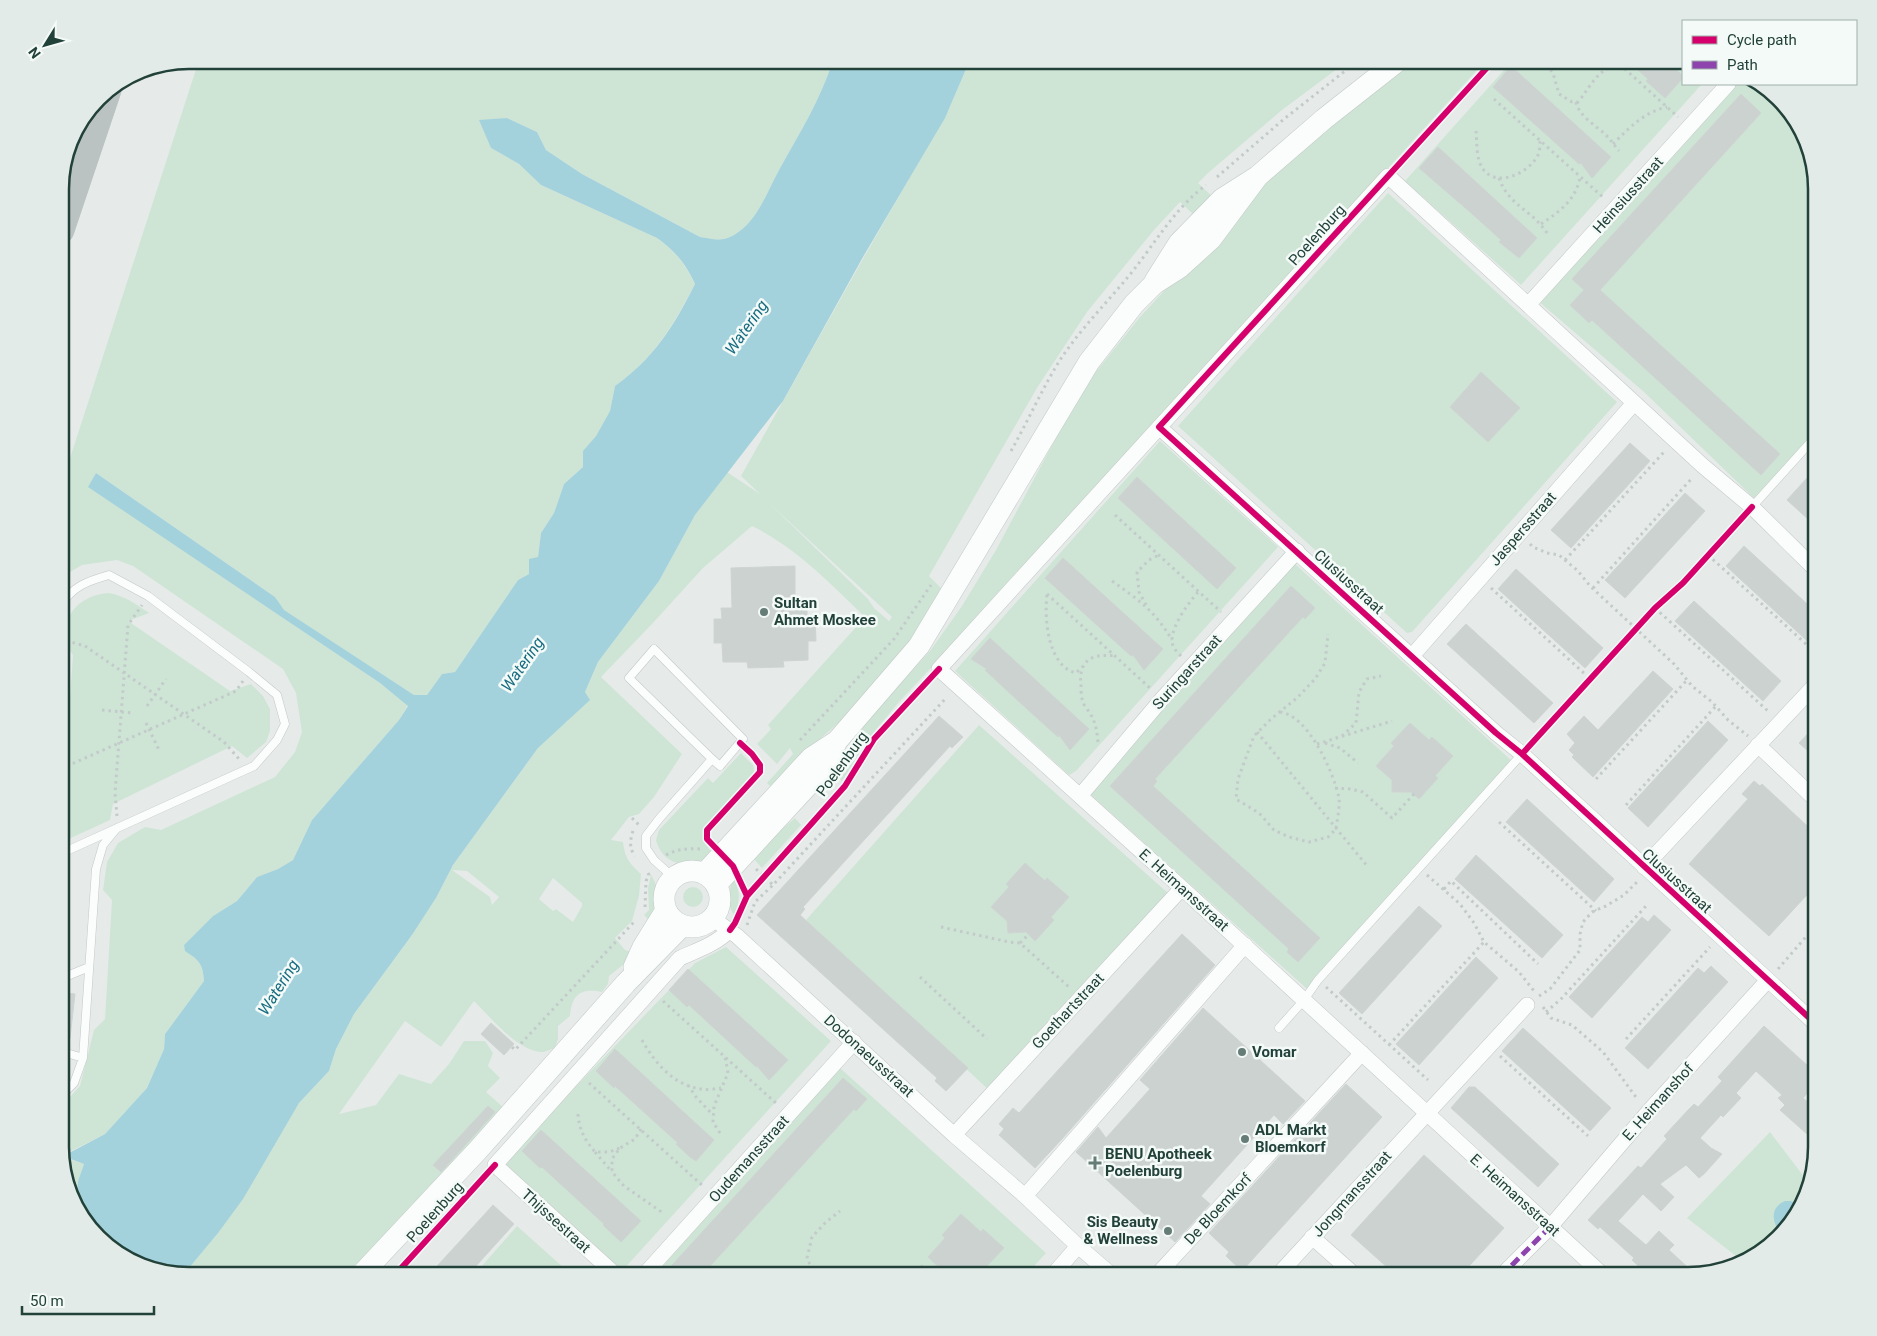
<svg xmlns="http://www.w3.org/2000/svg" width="1877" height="1336" font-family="Roboto,sans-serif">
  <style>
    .green { fill: #cee5d6; fill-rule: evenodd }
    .water { fill: #a4d2dc }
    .building { fill: #ccd2d0; stroke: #ced4d2 }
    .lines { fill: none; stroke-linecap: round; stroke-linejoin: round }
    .lane-casing { stroke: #c3c8c6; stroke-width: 9 }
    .street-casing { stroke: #c3c8c6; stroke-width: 16 }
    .secondary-casing { stroke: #c1c9c6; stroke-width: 22 }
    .highway-casing { stroke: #bdc7c4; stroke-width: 29 }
    .path { stroke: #c2cbc9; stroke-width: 3; stroke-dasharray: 2.5 4; stroke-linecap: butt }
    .lane { stroke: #fbfcfc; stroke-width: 8 }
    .street { stroke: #fbfcfc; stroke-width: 15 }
    .secondary { stroke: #fbfcfc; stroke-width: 21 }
    .highway { stroke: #bbc3c2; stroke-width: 28 }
    .quiet { stroke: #8e44ad; stroke-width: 5; stroke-dasharray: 10 5; stroke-linecap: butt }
    .cycleway-casing { stroke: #f4faf7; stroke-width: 9 }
    .cycleway { stroke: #d6006c; stroke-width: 6 }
    .poi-dot { fill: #667c77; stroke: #f4faf7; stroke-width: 2 }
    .labels { text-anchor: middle; stroke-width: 5; stroke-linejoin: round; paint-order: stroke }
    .street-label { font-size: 15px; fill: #214139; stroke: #f4faf7 }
    .poi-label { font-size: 15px; font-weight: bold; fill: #214139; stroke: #f4faf7; text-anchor: start }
    .water-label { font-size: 16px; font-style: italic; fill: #176c81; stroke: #f4faf7 }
    .rim { fill: none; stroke: #214139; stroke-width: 2.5 }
  </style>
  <rect width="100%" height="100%" fill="#e6ebe9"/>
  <path class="green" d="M199,60H833C821,99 799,134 779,170C767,192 757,222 734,235C722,242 713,239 700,237L582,174L546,150L537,132L507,118L491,148L519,164L541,185L657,238C675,251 685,264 695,284C673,326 654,358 615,386L610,411L596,436L584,451L583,467L564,484L554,513L541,533L538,557L529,574L518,580L455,672L442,674L427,695H414L283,610L275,597L96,473L89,487L380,683L408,705L399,720L312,820L293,860L278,869L257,877L237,901L213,916L184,945L186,951C199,960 203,965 204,981L165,1034L164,1049L147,1088L105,1134L61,1156L84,1164L78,1181L77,1191L73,1203L60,1155V1108L80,1086L94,1030L105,1019L112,900L103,890L107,862L118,843L145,827L161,830L275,777L295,752L302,732L296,693L283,669L133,566L117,560L82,565L60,578V489Z
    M970,60H1349L1282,110L1208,173L1198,183L1214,198L1195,216L1180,202L1154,230L1087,312L1037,388L929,576L941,588L944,596L923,625L842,720L814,744L773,789L767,783L793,754L790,748L777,764L757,744L771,729L768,725L865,617C831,584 795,547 752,526L703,568L652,624L601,677L682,754L654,797L639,814L629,817L611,840L623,842C625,858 629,863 641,874L639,896L632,921L615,938L625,950L631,952L624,964L609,976L608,984L602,992C581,988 572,994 570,1016L558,1026V1039L555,1048C551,1049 544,1053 540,1052C516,1049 490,1017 474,1001L441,1047L405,1021L339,1114L376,1105L399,1074L431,1084L449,1064L464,1041H485L493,1053L488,1066L500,1078L486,1092L512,1115L389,1240L340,1276L183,1275L299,1103L329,1071L336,1049L354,1014L412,935L436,898L453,865L538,748L556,729L568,721L585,692L598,662L659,581L695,515L727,472L760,494L741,476L864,257L948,111ZM770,504L892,617L889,621L874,608L868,599ZM452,870L467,871L499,897L492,905L490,897ZM553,878L582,903V906L573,922L556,909L553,911L539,899Z
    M1420,60H1486L1065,525L899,702L868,739L842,781L836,774L865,723L930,651L962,606L996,550L1058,434L1091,378L1140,317L1263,184L1313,139L1392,78Z
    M1513,60H1683V84H1702L1521,285L1405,181Z
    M1733,84H1755L1791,116L1804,131L1817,188V434L1757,501L1644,392L1537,300Z
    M1388,193L1617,402L1412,632L1407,633L1178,426Z
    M1160,441L1278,547L1076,771L1069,775L955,671Z
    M1295,564L1512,761L1313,989L1306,988L1091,795L1090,790Z
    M109,593C125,596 136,604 149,613L128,621L230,691L251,684L263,696L270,709V731L266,742L247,758L232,746L113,804L110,820L60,843V764L65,768L73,655L62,641C65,613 80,595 109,593Z
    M979,725L1169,894L991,1092L806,920Z
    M741,753L753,765L754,772L703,828V841L713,854C692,869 663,868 656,840L659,830L708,778L713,783Z
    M795,818L801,825L762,868L751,856Z
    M651,875C662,892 658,904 650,921L644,915L649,910L648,888Z
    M733,878C741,890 740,903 734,915C726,904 729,891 733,878Z
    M683 897a10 10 0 1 1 20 0a10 10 0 1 1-20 0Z
    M60,889L67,894L64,947H60Z
    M726,947L831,1041L622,1271L503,1162L695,963Z
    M840,1068L1046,1253L1025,1276H654Z
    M1770,1132L1811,1186L1810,1189L1791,1225L1745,1263L1687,1218Z
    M517,1226L573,1276H473Z"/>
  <path class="water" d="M833,60H970L945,118L863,257L783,401L695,515L659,581L598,662L585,692L590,700L538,748L453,865L436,898L412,935L354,1014L336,1049L329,1071L299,1103L243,1199L218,1233L183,1275L147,1269L111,1250L73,1205L77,1191L78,1181L84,1164L60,1155L69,1153L105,1134L147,1088L164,1049L165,1034L204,981C203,964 199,960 185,951L184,945L213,916L237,901L257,877L278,869L293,860L312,820L399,720L408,706L380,683L88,487L96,473L275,597L284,610L414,695H427L442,674L455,672L518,580L529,574V559L538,557L541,533L554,513L564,484L583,467V451L596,436L610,411L615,386C654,358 674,326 695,284C686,264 675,251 657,238L541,185L519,164L491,148L479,120L507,118L537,132L546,150L582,174L700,237C713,239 722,242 734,235C757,222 767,192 779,170C799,134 821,99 833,60Z
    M1785,1201H1791L1801,1206L1791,1225L1784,1231L1776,1226C1771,1214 1774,1206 1785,1201Z"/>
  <path class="building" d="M1627,60H1666L1683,76V78L1665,98L1646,81L1648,79Z
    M1511,66L1611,157L1592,178L1581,163L1579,164L1493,87Z
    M1741,94L1761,113L1600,290L1780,454L1761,475L1592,320L1589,323L1570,305L1584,290L1572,279Z
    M1438,147L1537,238L1519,258L1499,242L1501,240L1470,212L1419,168Z
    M1481,372L1520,408L1488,442L1450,407Z
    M1630,443L1650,461L1571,548L1551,530Z
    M1817,467V513L1810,521L1787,500Z
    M1137,477L1236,568L1217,589L1118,498Z
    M1685,493L1705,511L1625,598L1605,580Z
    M1744,546L1817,613V650L1726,566Z
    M1063,558L1163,649L1144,670L1133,655L1131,656L1045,578Z
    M795,566V606H807V617H815L816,641H808V660L783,661L784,667L748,668L747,662H723L722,643H714V619H722L721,608H732L731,568Z
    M1516,569L1603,648L1585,668L1498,589Z
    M1291,586L1315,608L1305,619L1303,617L1155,779L1157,781L1153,786L1320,938L1298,962L1287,952L1289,949L1110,786Z
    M1694,601L1781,681L1763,701L1675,621Z
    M1466,624L1553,703L1534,723L1447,644Z
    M990,638L1089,729L1070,750L1059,735L1058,737L1016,699L985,670L987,669L971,659Z
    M1653,671L1673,689L1593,777L1572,757L1574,755L1569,750L1575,743L1567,734L1584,716L1598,730Z
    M939,716L963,737L952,748L950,746L803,907L805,909L800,915L968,1068L946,1091L935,1081L937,1078L757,915Z
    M1708,721L1728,740L1648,827L1628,808Z
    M1410,723L1429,740L1432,737L1453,756L1435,776L1438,778L1419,799L1411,792H1392V780L1376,766L1394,746L1391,743Z
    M1817,724V759L1799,743Z
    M1754,781L1760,786L1762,784L1817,835V884L1769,936L1689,864L1748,799L1742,794Z
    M1527,799L1614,879L1594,902L1506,822Z
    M1476,855L1563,935L1542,958L1455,879Z
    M1025,863L1045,881L1047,878L1069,897L1051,917L1054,920L1035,941L1026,932L1008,933L1007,921L991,907L1009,887L1006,884Z
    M1419,906L1442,926L1362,1014L1339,993Z
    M1654,915L1671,930L1592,1018L1569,997L1642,917L1648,922Z
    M1182,934L1215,965L1062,1139L1035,1168L999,1135L1004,1129L999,1124L1013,1108L1019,1113Z
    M1476,957L1498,978L1419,1065L1396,1044Z
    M1711,966L1728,982L1648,1069L1625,1048L1698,968L1704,973Z
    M688,969L788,1060L769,1080L757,1066L756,1067L689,1005L687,1007L669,990Z
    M60,992L75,994L70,1038L60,1037Z
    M1203,1008L1305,1101L1283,1124L1274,1115L1201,1196L1210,1204L1175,1242L1076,1152L1098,1127L1106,1138L1150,1089L1140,1080Z
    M491,1023L514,1044L504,1055L481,1034Z
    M1764,1026L1808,1066L1817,1056V1082L1803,1098L1817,1110V1143L1780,1110L1785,1105L1778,1098L1782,1095L1756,1071L1736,1093L1741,1098L1723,1117L1721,1115L1700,1138L1711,1148L1722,1154L1704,1174L1699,1178L1686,1165L1660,1184L1674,1197L1661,1211L1643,1194L1618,1221L1646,1245L1659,1231L1674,1245L1669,1250L1695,1274L1649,1276L1632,1260L1634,1258L1600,1227L1598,1229L1588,1220L1638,1166L1641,1168L1667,1139L1664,1136L1689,1109L1694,1104L1698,1107L1722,1081L1718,1077Z
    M1523,1028L1611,1108L1590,1131L1502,1051Z
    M615,1049L714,1140L696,1161L690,1157L676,1144L678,1143L615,1086L614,1088L596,1071Z
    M843,1078L867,1099L856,1111L854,1109L701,1276H662Z
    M1346,1084L1382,1117L1242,1271L1226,1256L1229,1252L1209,1233Z
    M1469,1087H1475L1559,1164L1538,1187L1451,1108Z
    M488,1106L495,1112L441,1172L433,1165Z
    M541,1130L641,1221L621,1242L603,1225L604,1224L542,1167L540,1168L522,1151Z
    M1424,1155L1504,1228L1460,1276H1397L1351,1235Z
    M493,1205L514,1224L467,1276H428Z
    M961,1214L981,1232L983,1229L1004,1248L986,1267L997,1276H948L928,1257L945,1238L942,1235Z"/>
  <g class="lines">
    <g class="lane-casing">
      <path id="lane" d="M1752,507L1817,435
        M60,854L254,766L277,740L285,724L277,695L249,672L148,596L109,575C88,581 72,586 60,607
        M674,878L654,860L646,848V836L659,819L712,759L720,766L743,739L654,649L629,678L712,759
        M60,979L89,967
        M1279,1028L1304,1000L1318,980L1522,754
        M60,1051L83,1058
        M60,1097L74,1083L83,1058L96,869L103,845L117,828"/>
    </g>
    <g class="street-casing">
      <path id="street" d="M1528,305L1728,84
        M1159,427L1496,733L1522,754L1817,1025
        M1412,656L1634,403
        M1758,745L1817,801
        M1080,796L1162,699L1297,551
        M1644,867L1817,683
        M712,918L737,936L954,1135L1025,1196L1078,1246L1113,1276
        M954,1135L1182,888
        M1025,1196L1245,945
        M1312,1237L1356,1276
        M617,1276L495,1165L680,958C698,950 716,944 730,930
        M643,1276L854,1042
        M1052,1276L1078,1246
        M1156,1276L1362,1053
        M1277,1276L1527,1005
        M1501,1276L1550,1227L1649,1111L1768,980
        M1604,1276L1182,888L939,669L1388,176L1703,466L1752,507L1817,571"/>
    </g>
    <g class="secondary-casing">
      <path id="secondary" d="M1155,281L1179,243L1222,199L1258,176L1324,119L1399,60
        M664 899a28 28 0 1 1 56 0a28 28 0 1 1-56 0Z
        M704,874L811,758L837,741
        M716,885L823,769L837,741L919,646L1089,362L1134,304L1154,284L1179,268L1211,239L1258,176
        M634,967L643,947L666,910
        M360,1276L478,1150L626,983L682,926"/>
    </g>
    <g class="highway-casing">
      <path id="highway" d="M60,230L107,90"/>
    </g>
    <path class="path" d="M1542,60L1553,73L1559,94L1572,102H1578C1592,85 1596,70 1619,64
      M1615,60L1678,117
      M1494,99L1605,199
      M1576,102C1579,116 1596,126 1606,135C1611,140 1614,145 1619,151
      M1476,131C1477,142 1476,160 1483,169C1497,189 1530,172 1538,155C1540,151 1540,145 1540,140
      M1613,144C1629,128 1644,112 1667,107
      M1217,177L1284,119L1359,60
      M1499,178C1509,206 1532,210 1547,233
      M1541,224C1559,212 1576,200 1580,177
      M1011,451C1028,421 1042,389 1060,360C1083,325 1114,296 1139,263C1160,235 1178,206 1206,185
      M1115,515L1221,612
      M1530,544L1533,547L1547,553L1559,555L1578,571L1590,586L1674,664L1692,686L1712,702L1728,720L1748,736
      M1708,555L1817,654
      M1565,560L1664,452
      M1112,581C1140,601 1154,610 1172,640
      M1491,588L1586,675
      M1593,588L1693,477
      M1047,594L1150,688
      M1047,595C1044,619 1048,666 1076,673L1082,667
      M1146,605L1139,592L1137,572L1149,560L1159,555
      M1655,608L1769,712
      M60,639L85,646L224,742L239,759
      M1181,656C1177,652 1173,648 1172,642C1171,626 1189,602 1199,591
      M147,706L166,679
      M102,710L132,713
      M1280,712C1308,715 1334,773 1339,798C1340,808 1337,820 1336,829L1328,837L1309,842L1289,837L1274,830L1259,813L1236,799L1238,779L1254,736L1271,719L1298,697L1315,679L1325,663L1328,634
      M146,723L160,752
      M1257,732L1368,867
      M1342,736L1356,723L1359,692L1367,679L1381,676
      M800,740L894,639L931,585
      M1098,742C1097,732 1096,724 1091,715C1089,711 1084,706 1083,702C1081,697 1081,691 1081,686C1078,661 1091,653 1114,656
      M1325,743L1340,748L1358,763
      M1317,744L1392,721
      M60,766L74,763L236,691L243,681
      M1596,779L1687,680
      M1335,788L1350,789L1363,792L1392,818L1414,794
      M1626,805L1716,706
      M117,816L115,793L128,625L142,605
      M632,818L639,825
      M1499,822L1596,911
      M633,831C630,840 629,848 635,856
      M666,855C677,849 688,848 701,849
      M756,869L773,885L947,697
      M1427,875L1460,904L1474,923L1484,942L1519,972L1534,991
      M1444,889L1451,881L1538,964
      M645,907L646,881L649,875L648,873
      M747,925L755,902L773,885
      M941,927L1009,942L1020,943L1069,987
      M1020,943L1028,935
      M1778,969L1817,924
      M920,977L987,1039
      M1326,987L1428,1080
      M1539,996L1550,989L1580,950V934L1583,922L1592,912L1606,906L1624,895L1637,882
      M663,1001L777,1104
      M1543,1007L1551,1018L1572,1025L1603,1052L1638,1100
      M1546,1012L1561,999L1646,906
      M1626,1039L1710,947
      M642,1040C655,1063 673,1085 701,1089C707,1090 715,1089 721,1088
      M1389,1045L1484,942
      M512,1047L515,1050L634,922
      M1500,1056L1588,1136
      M589,1083L703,1186
      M688,1085L696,1097L713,1115
      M578,1114C579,1130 585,1140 595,1152H609L620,1148
      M641,1129L635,1139L620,1148L612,1159V1172L624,1186L663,1213
      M720,1133L713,1122L714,1106L728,1073L725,1056
      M595,1152L612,1172
      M815,1276L807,1258L812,1237L826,1222L840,1211
      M915,1276L920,1265L932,1276"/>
    <use href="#lane" class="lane"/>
    <use href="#street" class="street"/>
    <use href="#secondary" class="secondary"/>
    <use href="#highway" class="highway"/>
    <path class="quiet" d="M1501,1276L1550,1227"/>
    <g class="cycleway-casing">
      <path id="cycleway" d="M1494,60L1159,427L1496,733L1522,754L1817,1025
        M740,743L752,754L760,765V772L707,830V839L733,866L747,896
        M1522,754L1655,608L1683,583L1752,507
        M730,930L735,923L747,896L845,786L874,739L939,669
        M394,1276L495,1165"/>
    </g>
    <use href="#cycleway" class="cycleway"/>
  </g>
  <g class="poi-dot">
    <circle cx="764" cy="612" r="5"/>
    <circle cx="1242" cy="1052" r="5"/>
    <circle cx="1245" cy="1139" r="5"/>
    <path d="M1092.5 1155.5h5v5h5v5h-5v5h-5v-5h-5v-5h5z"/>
    <circle cx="1168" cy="1231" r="5"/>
  </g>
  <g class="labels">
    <g class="street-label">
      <text transform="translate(1628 195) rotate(-48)" y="5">Heinsiusstraat</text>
      <text transform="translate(1317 235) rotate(-48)" y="5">Poelenburg</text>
      <text transform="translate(1523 529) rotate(-49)" y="5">Jaspersstraat</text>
      <text transform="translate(1349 582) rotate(42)" y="5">Clusiusstraat</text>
      <text transform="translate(1187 672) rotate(-48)" y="5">Suringarstraat</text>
      <text transform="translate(842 764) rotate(-54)" y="5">Poelenburg</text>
      <text transform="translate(1677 881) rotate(42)" y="5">Clusiusstraat</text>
      <text transform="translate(1184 890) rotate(42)" y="5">E. Heimansstraat</text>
      <text transform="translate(1068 1011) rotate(-47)" y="5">Goethartstraat</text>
      <text transform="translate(869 1056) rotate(42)" y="5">Dodonaeusstraat</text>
      <text transform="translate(1658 1102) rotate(-48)" y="5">E. Heimanshof</text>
      <text transform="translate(749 1159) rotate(-48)" y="5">Oudemansstraat</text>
      <text transform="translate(1352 1194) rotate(-48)" y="5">Jongmansstraat</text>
      <text transform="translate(1515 1195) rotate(42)" y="5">E. Heimansstraat</text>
      <text transform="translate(1218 1209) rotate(-47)" y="5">De Bloemkorf</text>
      <text transform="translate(435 1212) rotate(-48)" y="5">Poelenburg</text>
      <text transform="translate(556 1221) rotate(42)" y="5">Thijssestraat</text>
    </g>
    <g class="poi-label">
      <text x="774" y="608">Sultan<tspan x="774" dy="17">Ahmet Moskee</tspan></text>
      <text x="1252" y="1057">Vomar</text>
      <text x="1255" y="1135">ADL Markt<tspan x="1255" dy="17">Bloemkorf</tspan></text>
      <text x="1105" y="1159">BENU Apotheek<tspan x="1105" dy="17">Poelenburg</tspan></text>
      <text x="1158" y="1227" text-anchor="end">Sis Beauty<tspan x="1158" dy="17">&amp; Wellness</tspan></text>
    </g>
    <g class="water-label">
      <text transform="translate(746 327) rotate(-55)" y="6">Watering</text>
      <text transform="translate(522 664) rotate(-55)" y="6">Watering</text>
      <text transform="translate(278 987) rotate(-58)" y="6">Watering</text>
    </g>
  </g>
  <path d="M0 0H1877V1336H0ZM189 69H1688A120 120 0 0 1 1808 189V1147A120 120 0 0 1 1688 1267H189A120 120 0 0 1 69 1147V189A120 120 0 0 1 189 69Z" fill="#e3ebe8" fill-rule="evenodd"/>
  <path class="rim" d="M189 69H1688A120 120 0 0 1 1808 189V1147A120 120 0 0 1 1688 1267H189A120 120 0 0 1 69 1147V189A120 120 0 0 1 189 69Z"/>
  <rect x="1682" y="20" width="175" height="65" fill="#f4faf7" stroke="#a0b0ab"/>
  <rect x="1692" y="36" width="25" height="8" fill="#d6006c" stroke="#a0b0ab"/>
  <text x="1727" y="45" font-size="15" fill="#214139">Cycle path</text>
  <rect x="1692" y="61" width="25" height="8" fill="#8e44ad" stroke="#a0b0ab"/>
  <text x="1727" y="70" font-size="15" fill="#214139">Path</text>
  <g transform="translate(45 45) rotate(233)" stroke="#f4faf7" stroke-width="4" paint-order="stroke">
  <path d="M0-4L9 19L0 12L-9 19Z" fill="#214139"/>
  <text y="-8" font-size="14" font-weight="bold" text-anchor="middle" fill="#214139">N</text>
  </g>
  <path d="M22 1306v8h132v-8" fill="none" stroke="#214139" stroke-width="2.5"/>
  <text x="30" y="1306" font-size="15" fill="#214139" stroke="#f4faf7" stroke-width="4" paint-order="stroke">50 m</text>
</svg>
